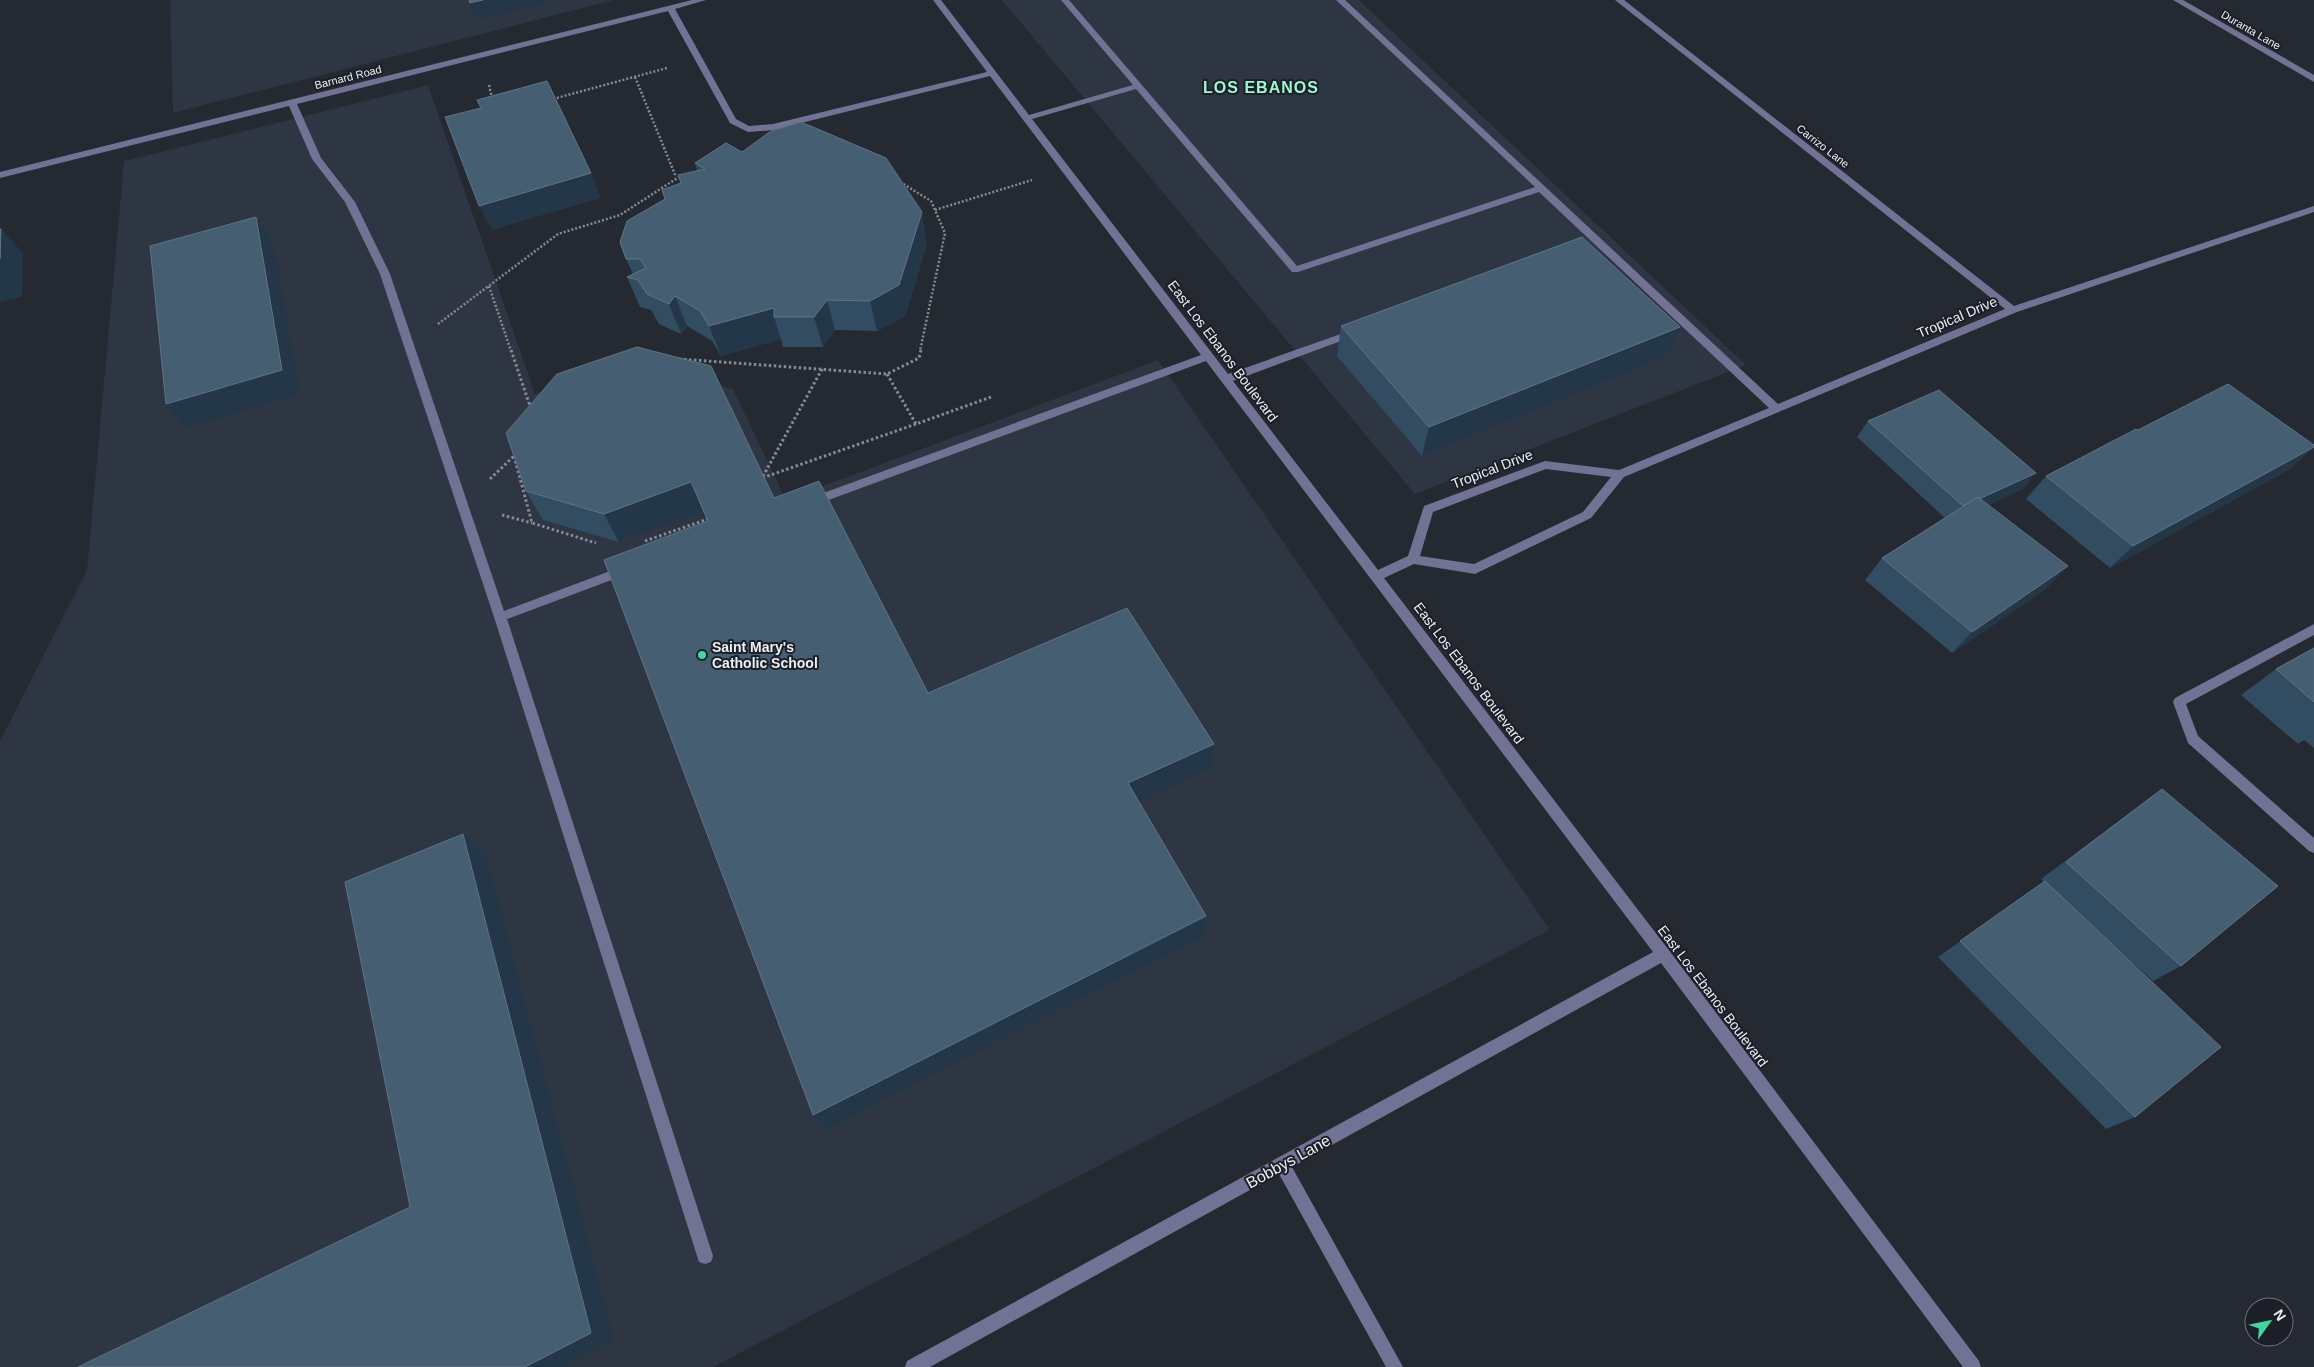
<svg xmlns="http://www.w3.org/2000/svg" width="2314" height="1367" font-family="Arial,sans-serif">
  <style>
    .built { fill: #2e3543 }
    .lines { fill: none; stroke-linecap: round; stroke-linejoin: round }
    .path-far1 { stroke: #868a92; stroke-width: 2.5; stroke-dasharray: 2 2; stroke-linecap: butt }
    .path { stroke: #868a92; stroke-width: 3; stroke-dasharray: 2.5 2.5; stroke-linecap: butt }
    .minor { fill: #727394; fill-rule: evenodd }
    .wall { fill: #324c61 }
    .shaded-wall { fill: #243748 }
    .building { fill: #465e71; stroke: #607486 }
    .poi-dot { fill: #43d4a0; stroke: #1b1f28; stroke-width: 2 }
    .labels { text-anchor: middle; stroke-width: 4; stroke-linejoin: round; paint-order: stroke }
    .far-street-label { font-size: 11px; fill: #eceff5; stroke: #1b1f28 }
    .street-label { font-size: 14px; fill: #eceff5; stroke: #1b1f28 }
    .poi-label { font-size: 14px; font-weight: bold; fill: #eceff5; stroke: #1b1f28; text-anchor: start }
    .far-district-label { font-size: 16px; font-weight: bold; letter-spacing: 1px; fill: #9ff6cf; stroke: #1b1f28 }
    .near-street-label { font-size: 16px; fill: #eceff5; stroke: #1b1f28 }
  </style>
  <rect width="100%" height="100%" fill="#242932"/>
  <path class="built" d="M170,0H614L173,113Z
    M1002,0H1359L1746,365L1415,494Z
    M428,85L535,394L625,364L733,389L786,500L1158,360L1550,930L713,1367H0V741L87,570L124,161Z"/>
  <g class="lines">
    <path class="path-far1" d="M635,77L676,177
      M489,85L492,98
      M553,99L667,68
      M900,182L931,201L945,233L920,351
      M935,210L1032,180
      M489,286L511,351
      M438,324L558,234L620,215L682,175"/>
    <path class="path" d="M511,350L531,409
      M679,359L887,374L919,358L921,350
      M822,369L762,478L916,424
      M887,374L916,424L991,397
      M514,456L532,523L596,543
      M490,479L514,456
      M502,515L532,523
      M645,541L708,519V521"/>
    <path class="minor" d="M692,0H706L675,9L736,119L749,126L773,124L987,72L933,0H941L1029,115L1133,85L1061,0H1069L1297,266L1535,187L1336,0H1345L1778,404L2005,309L1615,0H1624L2014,306L2314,206V212L2017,312L1624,477L1591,518L1479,572L1475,574L1414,564L1384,578L1668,949L1979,1361L1981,1367H1963L1661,963L1292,1167L1403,1367H1386L1279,1174L930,1367H905L907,1361L1653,952L1206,361L815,505H807L805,502L807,499L1201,355L990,76L773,130L748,132L730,123L668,11L297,104L321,158L355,202L390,274L504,611L626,565L632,570L630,573L507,619L713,1256L711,1262L705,1264L699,1262L494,617L380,274L345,202L312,159L289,106L0,178V172ZM1136,89L1292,272H1298L1539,192L1769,408L1619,470L1545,461L1424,506L1408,556L1378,570L1233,381L1360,334V330H1352L1228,374L1032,119ZM1546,469L1611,477L1583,512L1474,564L1420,556L1433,512Z
      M2173,0H2183L2314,75V82Z
      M2314,624V635L2186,704L2198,736L2314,838V853L2309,851L2188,743L2173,702L2175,698Z"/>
  </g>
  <path class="wall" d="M742,152L927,243L905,316L877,331L835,330L823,347H783L781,339L721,356L712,341L687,326L681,334L659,324L651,310L640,307L627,277L633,274L626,259L665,199L681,183L697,170L695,163Z
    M1341,326L1667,357L1422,456L1337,356Z
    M1868,421L2023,489L1988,505L2047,588L1952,653L1865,580L1882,558L1945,518L1857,437Z
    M2138,430L2314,445V447L2290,469L2110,568L2026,499L2046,476Z
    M526,491L774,498L928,693L1212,768L1139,802L1206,916L1205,936L826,1130L813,1115L708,521L703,511L619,542L543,520Z
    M2314,648V748L2304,740L2298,744L2241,695L2276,669Z
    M2162,789L2181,966L2153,981L2103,936L2135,1117L2106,1129L1938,957L2044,882L2041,879L2136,808Z"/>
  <path class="shaded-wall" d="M483,0H546L548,3L478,20L470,3Z
    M591,173L601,198L492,230L479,206Z
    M922,212L927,243L905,316L877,331L870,301Z
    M256,217L273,242L300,393L187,428L166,404Z
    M1,229L23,253L22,297L0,302V259Z
    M675,296L687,326L681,334L669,304Z
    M827,300L835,330L823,347L814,317Z
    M774,308V317L781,339L721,356L709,326Z
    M1680,327L1667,357L1422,456L1429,427Z
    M2314,447L2290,469L2110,568L2133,546Z
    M2036,473L2023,489L1950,522L1963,506Z
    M691,482L704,511L619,542L604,514Z
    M2068,566L2047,588L1952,653L1972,632Z
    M1214,744L1212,768L1129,807L1128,783Z
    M463,834L486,856L614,1340L562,1367H525Z
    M1206,916L1205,936L826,1130L813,1115Z"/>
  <path class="building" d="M469,0H483L470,3Z
    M547,81L591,173L479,206L445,117L481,108L477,100Z
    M801,122L886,158L922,212L899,285L870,301L827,300L814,317H774V308L709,326L700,311L675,296L669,304L647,294L638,280L627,277L646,268L640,259H626L620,242L627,221L665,199L662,190L681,183L678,175L705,169L695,163L726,143L742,152L771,131Z
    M256,217L282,370L166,404L150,246Z
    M0,229H1L0,259Z
    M1582,237L1680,327L1429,427L1341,326Z
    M637,347L711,366L774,498L819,481L928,693L1127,608L1214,744L1128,783L1206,916L813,1115L604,560L708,521L695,491L691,482L604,514L526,491L506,433L557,374Z
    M2228,384L2314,445V447L2133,546L2046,476L2136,429L2138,430Z
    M1939,390L2036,473L1979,499L1978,497L1963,506L1868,421Z
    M1978,497L2068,566L1972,632L1882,558Z
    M2314,648V702L2276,669Z
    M2162,789L2278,886L2181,966L2066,862Z
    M463,834L591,1333L525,1367H78L410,1207L345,882Z
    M2045,881L2221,1047L2135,1117L1960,941Z"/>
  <circle class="poi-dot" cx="702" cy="655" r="5"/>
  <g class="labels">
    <g class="far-street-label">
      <text transform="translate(2251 30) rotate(30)" y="4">Duranta Lane</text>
      <text transform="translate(348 77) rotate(-14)" y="4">Barnard Road</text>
      <text transform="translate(1823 146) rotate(38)" y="4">Carrizo Lane</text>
    </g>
    <g class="street-label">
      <text transform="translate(1957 317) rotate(-23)" y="5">Tropical Drive</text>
      <text transform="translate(1223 351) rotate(53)" y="5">East Los Ebanos Boulevard</text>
      <text transform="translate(1492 469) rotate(-21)" y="5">Tropical Drive</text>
      <text transform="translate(1469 673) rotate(53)" y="5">East Los Ebanos Boulevard</text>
      <text transform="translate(1713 996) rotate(53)" y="5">East Los Ebanos Boulevard</text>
    </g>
    <g class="poi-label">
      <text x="712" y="652">Saint Mary's<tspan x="712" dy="16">Catholic School</tspan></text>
    </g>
    <g class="far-district-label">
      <text x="1261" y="93">LOS EBANOS</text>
    </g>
    <g class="near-street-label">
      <text transform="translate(1288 1161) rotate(-29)" y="6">Bobbys Lane</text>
    </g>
  </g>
  <g transform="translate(2269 1322) rotate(57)"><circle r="24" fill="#1b1f28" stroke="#6f727a"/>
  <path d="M0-4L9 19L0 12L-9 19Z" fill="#43d4a0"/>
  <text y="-8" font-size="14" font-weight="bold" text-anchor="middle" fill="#eceff5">N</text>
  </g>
</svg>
